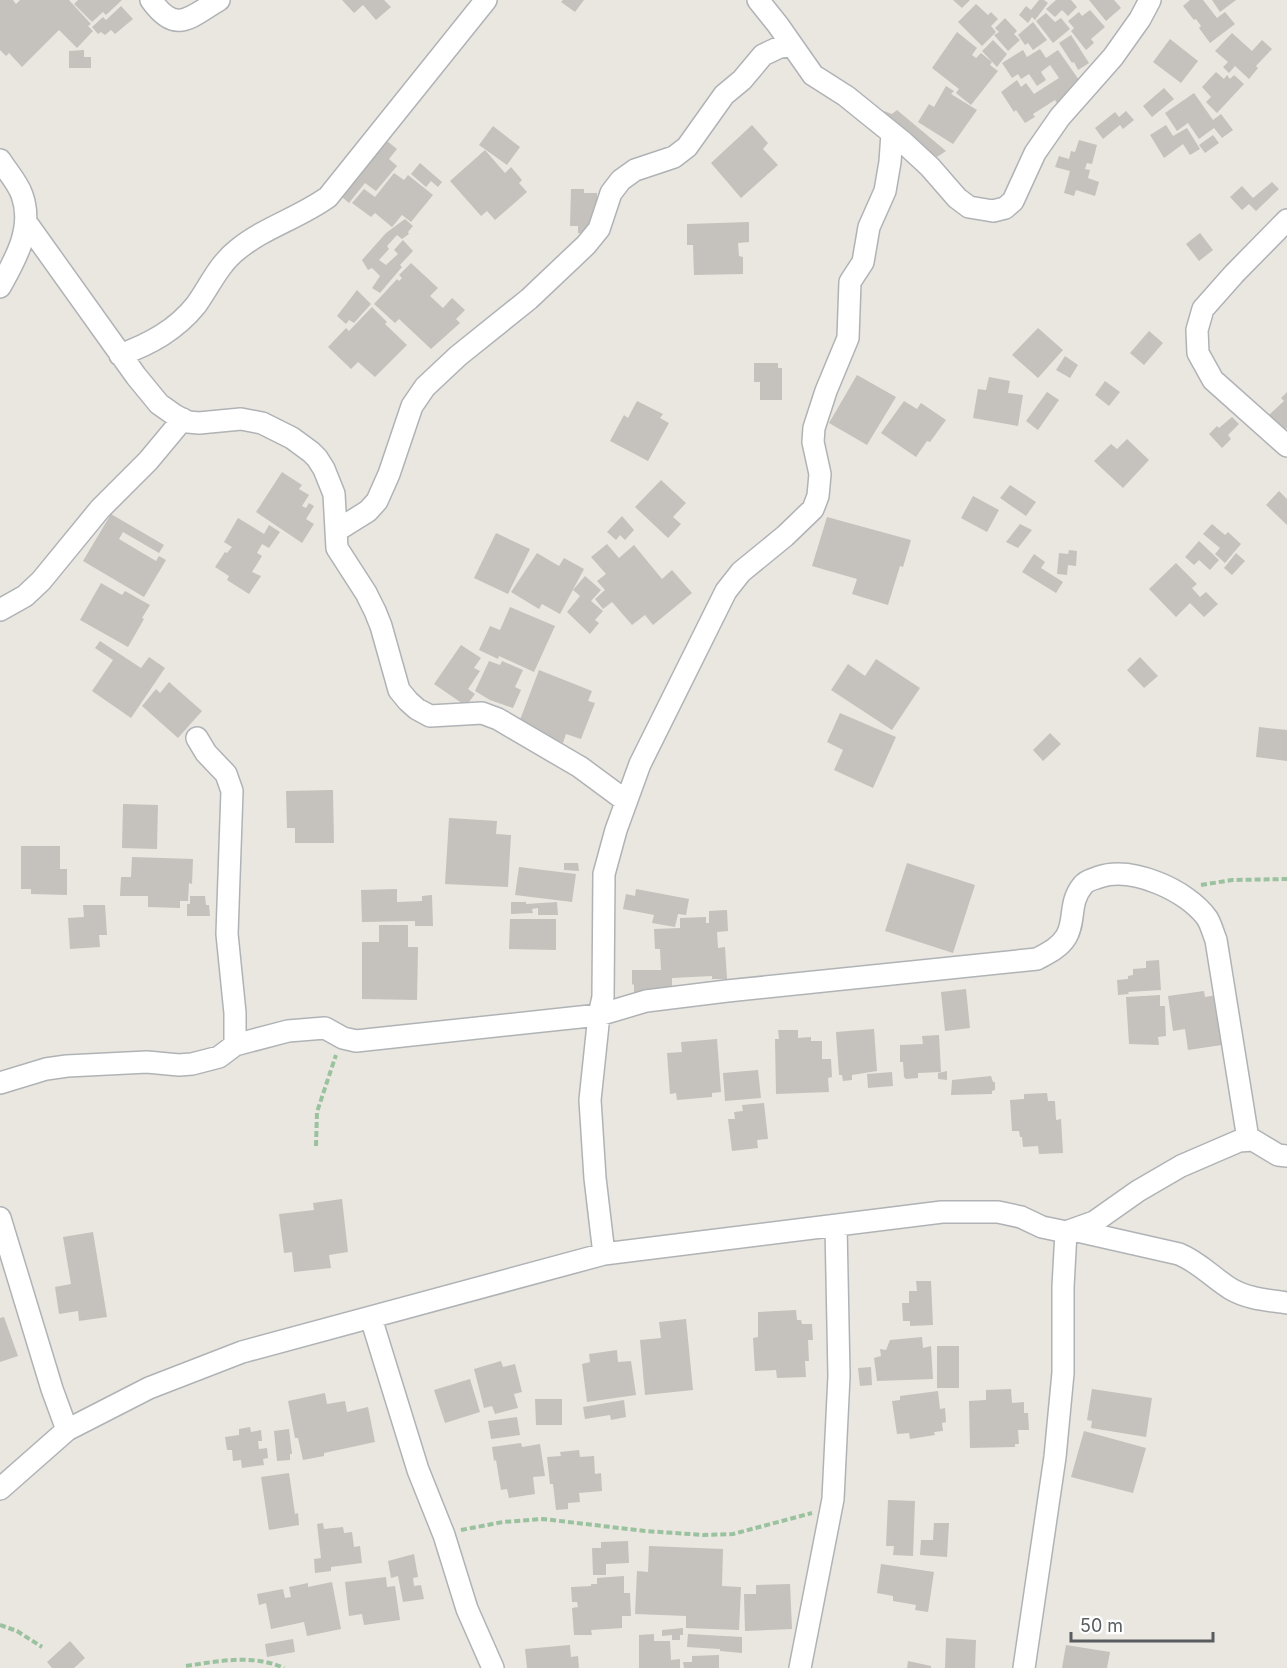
<svg xmlns="http://www.w3.org/2000/svg" width="1287" height="1668" font-family="Inter,sans-serif">
  <style>
    .building { fill: #c5c1bc }
    .lines { fill: none; stroke-linecap: round; stroke-linejoin: round }
    .minor-casing { stroke: #b0b3b6; stroke-width: 24 }
    .path { stroke: #9ac29f; stroke-width: 4; stroke-dasharray: 6 3; stroke-linecap: butt }
    .minor { stroke: #fff; stroke-width: 21 }
  </style>
  <rect width="100%" height="100%" fill="#eae6e0"/>
  <path class="building" d="M0,0H13L16,4L20,0H69L91,24L88,26L93,31L77,48L59,30L22,67L9,53L6,56L0,50Z
    M78,0H122L106,15L103,12L92,22L74,4Z
    M342,0H384L391,7L376,20L363,5L354,13Z
    M563,0H584L575,12L561,2Z
    M953,0H970L962,8Z
    M1039,0H1044L1048,3L1035,20L1032,17L1028,23L1019,15L1026,6L1031,10Z
    M1056,0H1071L1077,7L1068,16L1062,10L1055,17L1046,9Z
    M1089,0H1114L1121,8L1106,21Z
    M1190,0H1203L1217,18L1225,12L1235,24L1210,43L1199,28L1201,26L1196,19L1194,20L1183,6Z
    M1212,0H1236L1220,12Z
    M976,4L988,15L991,12L998,19L991,26L996,32L982,46L958,22Z
    M121,6L133,19L115,34L111,30L105,35L101,32L98,34L92,27L103,17L106,20Z
    M1090,10L1105,27L1091,39L1094,43L1086,50L1071,31L1074,28L1068,21L1079,12L1082,16Z
    M1046,13L1055,22L1061,18L1070,29L1053,43L1036,21Z
    M1005,18L1017,31L1014,34L1020,40L1008,51L994,35L999,32L995,28Z
    M1033,22L1047,40L1033,50L1028,43L1025,45L1018,35Z
    M957,32L977,48L972,55L976,58L981,53L992,62L990,65L998,71L971,105L956,93L959,89L932,68Z
    M1232,33L1252,51L1262,40L1272,49L1256,66L1258,68L1249,79L1235,66L1229,73L1223,67L1228,62L1215,51Z
    M1071,35L1089,63L1078,70L1074,62L1072,63L1059,43Z
    M1170,39L1198,61L1181,83L1153,62Z
    M993,40L1007,54L997,67L982,51Z
    M1040,49L1046,58L1058,50L1084,87L1058,104L1055,100L1033,114L1035,117L1025,123L1016,110L1014,112L1001,92L1017,80L1021,87L1026,83L1034,94L1059,78L1050,65L1041,72L1046,80L1037,86L1029,74L1021,79L1018,74L1012,78L1002,63L1023,50L1027,57Z
    M84,50V57H91V68H69V51Z
    M1216,72L1224,79L1227,75L1230,79L1234,75L1244,84L1217,113L1206,102L1211,97L1202,87Z
    M946,86L954,91L951,94L977,110L953,144L918,122L929,104L934,107Z
    M1164,88L1174,99L1152,117L1143,106Z
    M1194,93L1213,120L1221,114L1233,130L1222,138L1214,128L1199,139L1188,123L1177,131L1165,113Z
    M897,110L946,151L937,157L878,115L884,111L892,114Z
    M1126,111L1134,120L1123,129L1120,125L1103,139L1095,128L1115,112L1119,117Z
    M752,125L768,143L763,149L778,165L741,198L711,163Z
    M1166,125L1173,136L1187,128L1200,149L1190,155L1183,144L1164,158L1150,135Z
    M493,126L520,147L507,165L479,145Z
    M1213,135L1219,143L1205,153L1199,145Z
    M1079,140L1097,145L1092,164L1087,163L1085,169L1090,170L1088,178L1099,182L1095,196L1076,190L1074,196L1064,193L1070,171L1055,167L1059,156L1069,159L1071,151L1075,152Z
    M387,141L397,149L389,159L397,166L376,191L365,183L349,203L342,197Z
    M485,150L505,173L511,167L522,180L519,183L527,192L495,220L487,211L481,216L450,181Z
    M420,163L442,182L438,187L431,181L426,187L411,174Z
    M394,173L404,180L408,175L433,195L411,222L402,215L392,227L375,213L371,217L352,203L364,189L375,197Z
    M1272,182L1279,189L1256,211L1249,204L1242,210L1230,197L1242,186L1253,198Z
    M571,189H584V193H597V225H587V234L578,233V226H570Z
    M405,219L413,226L408,232L409,234L402,239L397,235L387,246L389,249L379,260L386,265L398,254L394,250L403,240L413,251L400,265L402,267L380,293L372,288L380,276L372,268L368,270L362,260L386,233Z
    M749,222V242L738,243L739,256L743,257V274L694,275L693,245H687V224Z
    M1200,233L1213,250L1199,261L1186,244Z
    M411,263L438,288L430,296L443,308L452,298L465,310L456,319L460,323L431,349L399,319L395,323L374,304L397,279L399,281L402,278L399,275Z
    M357,290L371,304L354,323L349,320L346,324L337,316Z
    M372,307L387,322L385,324L407,345L375,377L358,362L351,369L328,347L346,328L349,331Z
    M1038,328L1063,350L1038,378L1012,355Z
    M1149,331L1163,343L1144,365L1130,353Z
    M1065,356L1078,365L1070,378L1056,370Z
    M754,363H778V368H782V400H760V382H754Z
    M857,375L896,397L867,445L829,423Z
    M989,377L1010,381L1008,393L1023,395L1018,426L973,418L978,389L986,390Z
    M1105,381L1120,392L1109,406L1095,395Z
    M1047,392L1059,400L1038,430L1026,421Z
    M1287,392V428L1284,431L1269,415L1284,401L1281,398Z
    M637,401L663,414L660,418L669,423L648,461L610,441L624,415L628,418Z
    M904,401L917,409L921,403L946,420L930,442L927,441L916,457L881,433Z
    M1232,417L1239,424L1228,435L1231,439L1222,448L1209,434L1217,426L1219,428Z
    M1127,439L1149,460L1123,488L1094,461L1111,444L1117,449Z
    M282,472L302,485L299,489L309,495L302,506L306,508L309,503L314,506L306,519L314,524L302,543L256,512Z
    M661,480L686,503L673,517L681,524L668,538L635,507Z
    M1010,485L1036,502L1026,516L1000,498Z
    M1279,491L1287,499V525L1266,505Z
    M973,496L999,510L987,532L961,518Z
    M111,514L164,545L159,553L123,532L119,539L156,561L159,556L166,560L144,597L83,561Z
    M622,516L634,530L625,540L620,535L616,540L607,532Z
    M827,517L911,540L903,567L900,566L888,605L852,594L857,579L812,566Z
    M238,518L264,534L269,525L280,532L269,548L262,544L257,553L262,556L252,572L261,576L249,594L227,580L229,576L215,567L225,552L227,553L232,547L224,542Z
    M1020,524L1032,530L1018,548L1006,542Z
    M1212,524L1225,535L1228,532L1241,544L1225,563L1215,554L1220,548L1203,534Z
    M496,533L530,549L508,594L474,578Z
    M1199,541L1219,560L1210,570L1199,560L1194,565L1185,557Z
    M607,544L619,558L634,545L662,579L672,570L692,593L653,625L645,615L632,625L612,602L603,609L595,599L605,590L597,581L606,574L591,557Z
    M1069,550L1077,551L1076,566L1068,565L1067,575L1057,574L1059,553L1068,554Z
    M537,553L559,566L564,558L584,569L560,614L542,604L539,609L511,592Z
    M1236,553L1245,561L1232,575L1224,568Z
    M1034,554L1045,562L1041,568L1063,582L1056,593L1022,572Z
    M1176,563L1197,584L1192,588L1200,597L1206,592L1218,604L1204,617L1190,603L1176,617L1149,589Z
    M585,576L601,590L591,601L603,611L595,620L599,623L590,634L567,612L580,596L573,590Z
    M101,583L122,595L125,591L150,605L142,618L144,619L128,647L80,620Z
    M510,607L555,626L534,672L499,656L498,659L479,650L490,626L500,630Z
    M100,641L141,668L149,657L165,668L131,718L92,691L113,660L95,648Z
    M461,645L481,658L474,668L480,671L468,689L475,694L466,706L434,684Z
    M1140,657L1158,676L1144,688L1127,670Z
    M876,659L920,688L892,730L831,690L848,664L865,676Z
    M489,661L500,665L502,661L523,670L515,687L521,690L513,708L490,700L475,691Z
    M539,670L592,691L588,701L595,703L581,739L566,734L563,743L518,725Z
    M169,682L202,711L178,738L142,706L156,689L160,693Z
    M840,713L896,737L873,788L834,770L843,750L827,742Z
    M1259,727L1287,730V761L1256,757Z
    M1050,733L1061,744L1043,761L1033,750Z
    M333,790L334,843H295V828H287L286,791Z
    M123,804L158,805L157,849L122,848Z
    M449,818L497,821L496,834L511,835L508,887L445,884Z
    M21,846H60V869H67V895L31,894V889H21Z
    M132,857L193,859L192,884L189,883L188,901H180V908L148,907V896H120L121,877H131Z
    M564,863H578L579,871L564,870Z
    M907,863L975,885L953,953L885,931Z
    M519,867L576,874L572,902L515,895Z
    M397,889V902L422,901V896L432,895L433,926H415V921L362,922L361,890Z
    M636,889L689,899L686,915L678,914L675,927L652,923L654,915L623,909L626,894L635,896Z
    M190,896H205L206,905H209L210,916H187V904H190Z
    M511,902H526V904L557,902L558,915H538V908L532,909L533,913L511,914Z
    M83,905H105L107,935H99L100,947L70,949L68,918L84,917Z
    M727,910L728,931L717,932L718,948L725,947L727,979H712V976L672,978V994H634V985L632,984V970H661L660,949H655L654,929L680,928V918L706,917V923H709V911Z
    M510,919H556V950L509,949Z
    M379,925H408V947H418L417,1000L362,999V942H379Z
    M1159,960L1161,990L1128,992L1129,994L1118,995L1117,980L1128,979V976L1133,975V969L1146,968V961Z
    M966,989L970,1028L945,1031L941,992Z
    M1204,991L1205,997L1217,995L1229,1036L1220,1037L1222,1045L1188,1050L1185,1029L1173,1031L1168,996Z
    M1160,995V1006H1165L1166,1036L1158,1037L1159,1045L1129,1044L1126,997Z
    M874,1029L877,1071L852,1075V1080L843,1081L842,1075H839L836,1032Z
    M778,1030H798V1038L811,1037V1041H822V1059H831L832,1077L828,1078L829,1092L776,1094L775,1039H779Z
    M939,1035L941,1072L918,1073V1078L906,1079L904,1077L903,1062H900V1045L923,1044L922,1036Z
    M717,1039L721,1092L712,1093V1097L677,1100L676,1093L670,1094L667,1053L682,1052L681,1042Z
    M758,1070L761,1098L725,1101L723,1073Z
    M947,1071V1080L938,1079V1073Z
    M892,1072L893,1086L868,1088L867,1074Z
    M991,1076L993,1082H995V1090L992,1091V1094L951,1095L952,1080Z
    M1047,1093L1048,1101H1055L1056,1120L1061,1119L1063,1153L1039,1154L1038,1146L1023,1147L1022,1137H1020L1019,1131H1012L1010,1100L1024,1099V1094Z
    M764,1103L768,1139L757,1140L758,1148L732,1151L728,1119H735L734,1112L743,1111L742,1105Z
    M342,1199L348,1252L329,1255L331,1268L294,1272L292,1252L284,1253L279,1214L314,1210L313,1203Z
    M93,1232L107,1317L79,1321L78,1311L59,1314L55,1287L71,1284L63,1237Z
    M916,1281H931L933,1325L910,1326V1321H903L902,1303H909V1291H917Z
    M796,1310L797,1320H801L802,1324H812L813,1340H808L809,1361H805L806,1377L777,1378L776,1370L755,1371L753,1338L758,1337V1312Z
    M4,1317L18,1356L0,1362V1318Z
    M686,1319L693,1390L645,1395L640,1340L661,1338L659,1322Z
    M922,1337L923,1348L931,1346L933,1379L877,1381L874,1358L881,1356L880,1349L886,1350L890,1340Z
    M937,1346H959V1388H937Z
    M617,1350L618,1362L631,1361L636,1395L587,1402L582,1364L590,1362L589,1354Z
    M501,1361L503,1367L515,1364L522,1392L514,1394L518,1408L495,1414L492,1406L484,1408L474,1369Z
    M871,1367L872,1385L860,1386L858,1368Z
    M470,1379L480,1412L445,1423L434,1390Z
    M1011,1389L1012,1403L1024,1402V1413H1028L1029,1430H1018L1019,1444H1015V1447L970,1448L969,1401L986,1400V1390Z
    M1092,1389L1152,1398L1146,1437L1091,1428L1092,1421L1087,1420Z
    M938,1391L940,1409L945,1408L946,1422L942,1423L943,1431L934,1432L935,1435L910,1439L909,1433L897,1434L892,1401L900,1400V1396Z
    M325,1393L327,1404L345,1401L347,1412L368,1407L375,1442L324,1453V1456L303,1460L298,1438H295L288,1401Z
    M535,1399H562V1425H536Z
    M624,1400L626,1417L611,1420L610,1415L585,1419L583,1407Z
    M517,1417L520,1435L491,1439L488,1421Z
    M250,1427L251,1432L261,1430L262,1441H258L259,1449L267,1448L268,1458L263,1459L264,1465L242,1468L241,1460L233,1461L232,1450H227L225,1437L239,1435V1429Z
    M289,1429L292,1454H290V1460L277,1461L274,1431Z
    M1084,1431L1146,1448L1133,1493L1071,1477Z
    M521,1443L522,1447L540,1444L545,1476L533,1477L535,1494L509,1498L507,1489L501,1490L496,1460L494,1461L492,1447Z
    M579,1450L580,1457L594,1456L595,1474L601,1473L602,1491L579,1493L580,1502L568,1503V1509L556,1510L553,1484H550L547,1457L561,1456L560,1452Z
    M289,1473L295,1514L298,1513L299,1525L269,1530L261,1477Z
    M888,1500L915,1501L913,1556L893,1555L894,1546H886Z
    M323,1523L324,1529L343,1527L344,1533L352,1532L354,1547L360,1546L362,1563L331,1567V1571L315,1573L314,1559L321,1558L317,1524Z
    M934,1523H949L947,1557L920,1555L921,1540H933Z
    M628,1541L629,1563L606,1564V1575H593L592,1548H601V1542Z
    M649,1546L723,1549L722,1586L741,1587L739,1630L686,1628V1616L635,1614L637,1571L648,1572Z
    M414,1554L418,1577L413,1578L414,1586L421,1585L424,1599L403,1602L398,1576L391,1578L388,1561Z
    M881,1564L934,1572L928,1612L915,1610L916,1605L893,1601V1596L877,1593Z
    M624,1576V1593H630L631,1616H622V1628L591,1630L592,1635H574L572,1608L578,1607L577,1602H572L571,1587L591,1586V1584H597V1578Z
    M386,1577L387,1587L395,1586L400,1620L364,1625L362,1614L349,1616L345,1582Z
    M332,1582L341,1629L307,1636L304,1622L271,1629L266,1603L259,1605L257,1594L283,1589L285,1598L291,1597L289,1587L308,1583V1587Z
    M790,1584L792,1629L745,1631L744,1594H756V1585Z
    M683,1628V1635H680V1640H672V1635L662,1636V1630Z
    M654,1634V1641H670L671,1660L680,1659V1668H639V1635Z
    M688,1634L742,1637V1653L720,1651V1649L687,1647Z
    M946,1638L976,1640L975,1668H945Z
    M293,1639L295,1652L267,1657L265,1644Z
    M70,1641L85,1658L74,1668H52L47,1662Z
    M570,1645L571,1657L578,1656L579,1668H527L525,1649Z
    M1066,1645L1110,1652L1107,1668H1062Z
    M719,1655V1668H684L683,1662H692V1656Z
    M908,1661L931,1666V1668H907Z"/>
  <g class="lines">
    <g class="minor-casing">
      <path id="minor" d="M151,0C176,35 189,18 219,0
        M758,0L778,25L813,75L846,96L903,142L930,167L957,198L969,207L993,211L1005,208L1013,201L1035,153L1060,117L1113,57L1140,19L1150,0
        M0,160C7,171 18,183 22,195C34,228 15,260 0,287
        M1287,220L1234,274L1203,309L1197,330L1198,353L1213,380L1287,446
        M26,222L136,376L159,404L176,416L188,422L199,423L241,419L262,423L292,438L311,452L317,458L324,469L334,494L337,548L366,593L375,611L381,626L399,690L408,701L417,709L430,716L482,713L498,719L580,767L626,801
        M120,355C150,344 176,330 196,305C209,287 219,264 237,250C265,227 299,218 328,197L486,0
        M336,531L368,511L377,501L389,474L412,406L425,387L458,356L529,299L586,245L599,229L611,193L621,180L635,170L674,157L687,147L724,95L742,80L763,55L780,47L792,46
        M0,610L25,596L41,581L100,509L148,461L183,419
        M197,738L206,753L226,774L232,791L227,934L235,1013V1045
        M0,1083L46,1069L67,1066L147,1062L179,1065L192,1064L219,1057L235,1045L288,1031L325,1028L343,1038L356,1041L599,1015L646,1001L727,991L1037,959C1048,953 1059,948 1066,937C1076,921 1068,903 1083,885C1087,880 1094,879 1099,877C1132,866 1187,890 1207,918C1211,924 1213,933 1216,940L1248,1139
        M0,1218L52,1389L67,1430
        M1073,1230L1179,1254C1199,1262 1213,1278 1231,1289C1248,1299 1268,1300 1287,1303
        M604,1254L595,1178L590,1100L599,1015L603,997L604,874L616,830L640,764L726,591L741,572L785,536L813,509L818,496L820,474L813,442L814,428L826,391L848,338L850,282L863,262L869,227L885,191L890,162L892,133
        M371,1318L418,1470L444,1535L467,1609L493,1668
        M0,1489L67,1430L149,1388L242,1352L604,1254L942,1212H998L1021,1217L1042,1227L1066,1232L1094,1222L1138,1191L1181,1166L1239,1141L1253,1140L1278,1155L1287,1156
        M800,1668L833,1499L839,1376L836,1226
        M1024,1668L1055,1457L1063,1373V1287L1066,1232"/>
    </g>
    <path class="path" d="M1201,885L1232,880L1287,879
      M316,1146L317,1112L336,1055
      M461,1530L503,1522L543,1519L645,1531L704,1535L733,1534L812,1513
      M0,1625L17,1631L42,1647
      M186,1666C219,1661 253,1654 284,1668"/>
    <use href="#minor" class="minor"/>
  </g>
  <path d="M1071 1632v9h142v-9" fill="none" stroke="#595c5f" stroke-width="3"/>
  <text x="1080" y="1632" font-size="18" fill="#595c5f" stroke="#ffffff" stroke-width="4.5" paint-order="stroke">50 m</text>
</svg>
